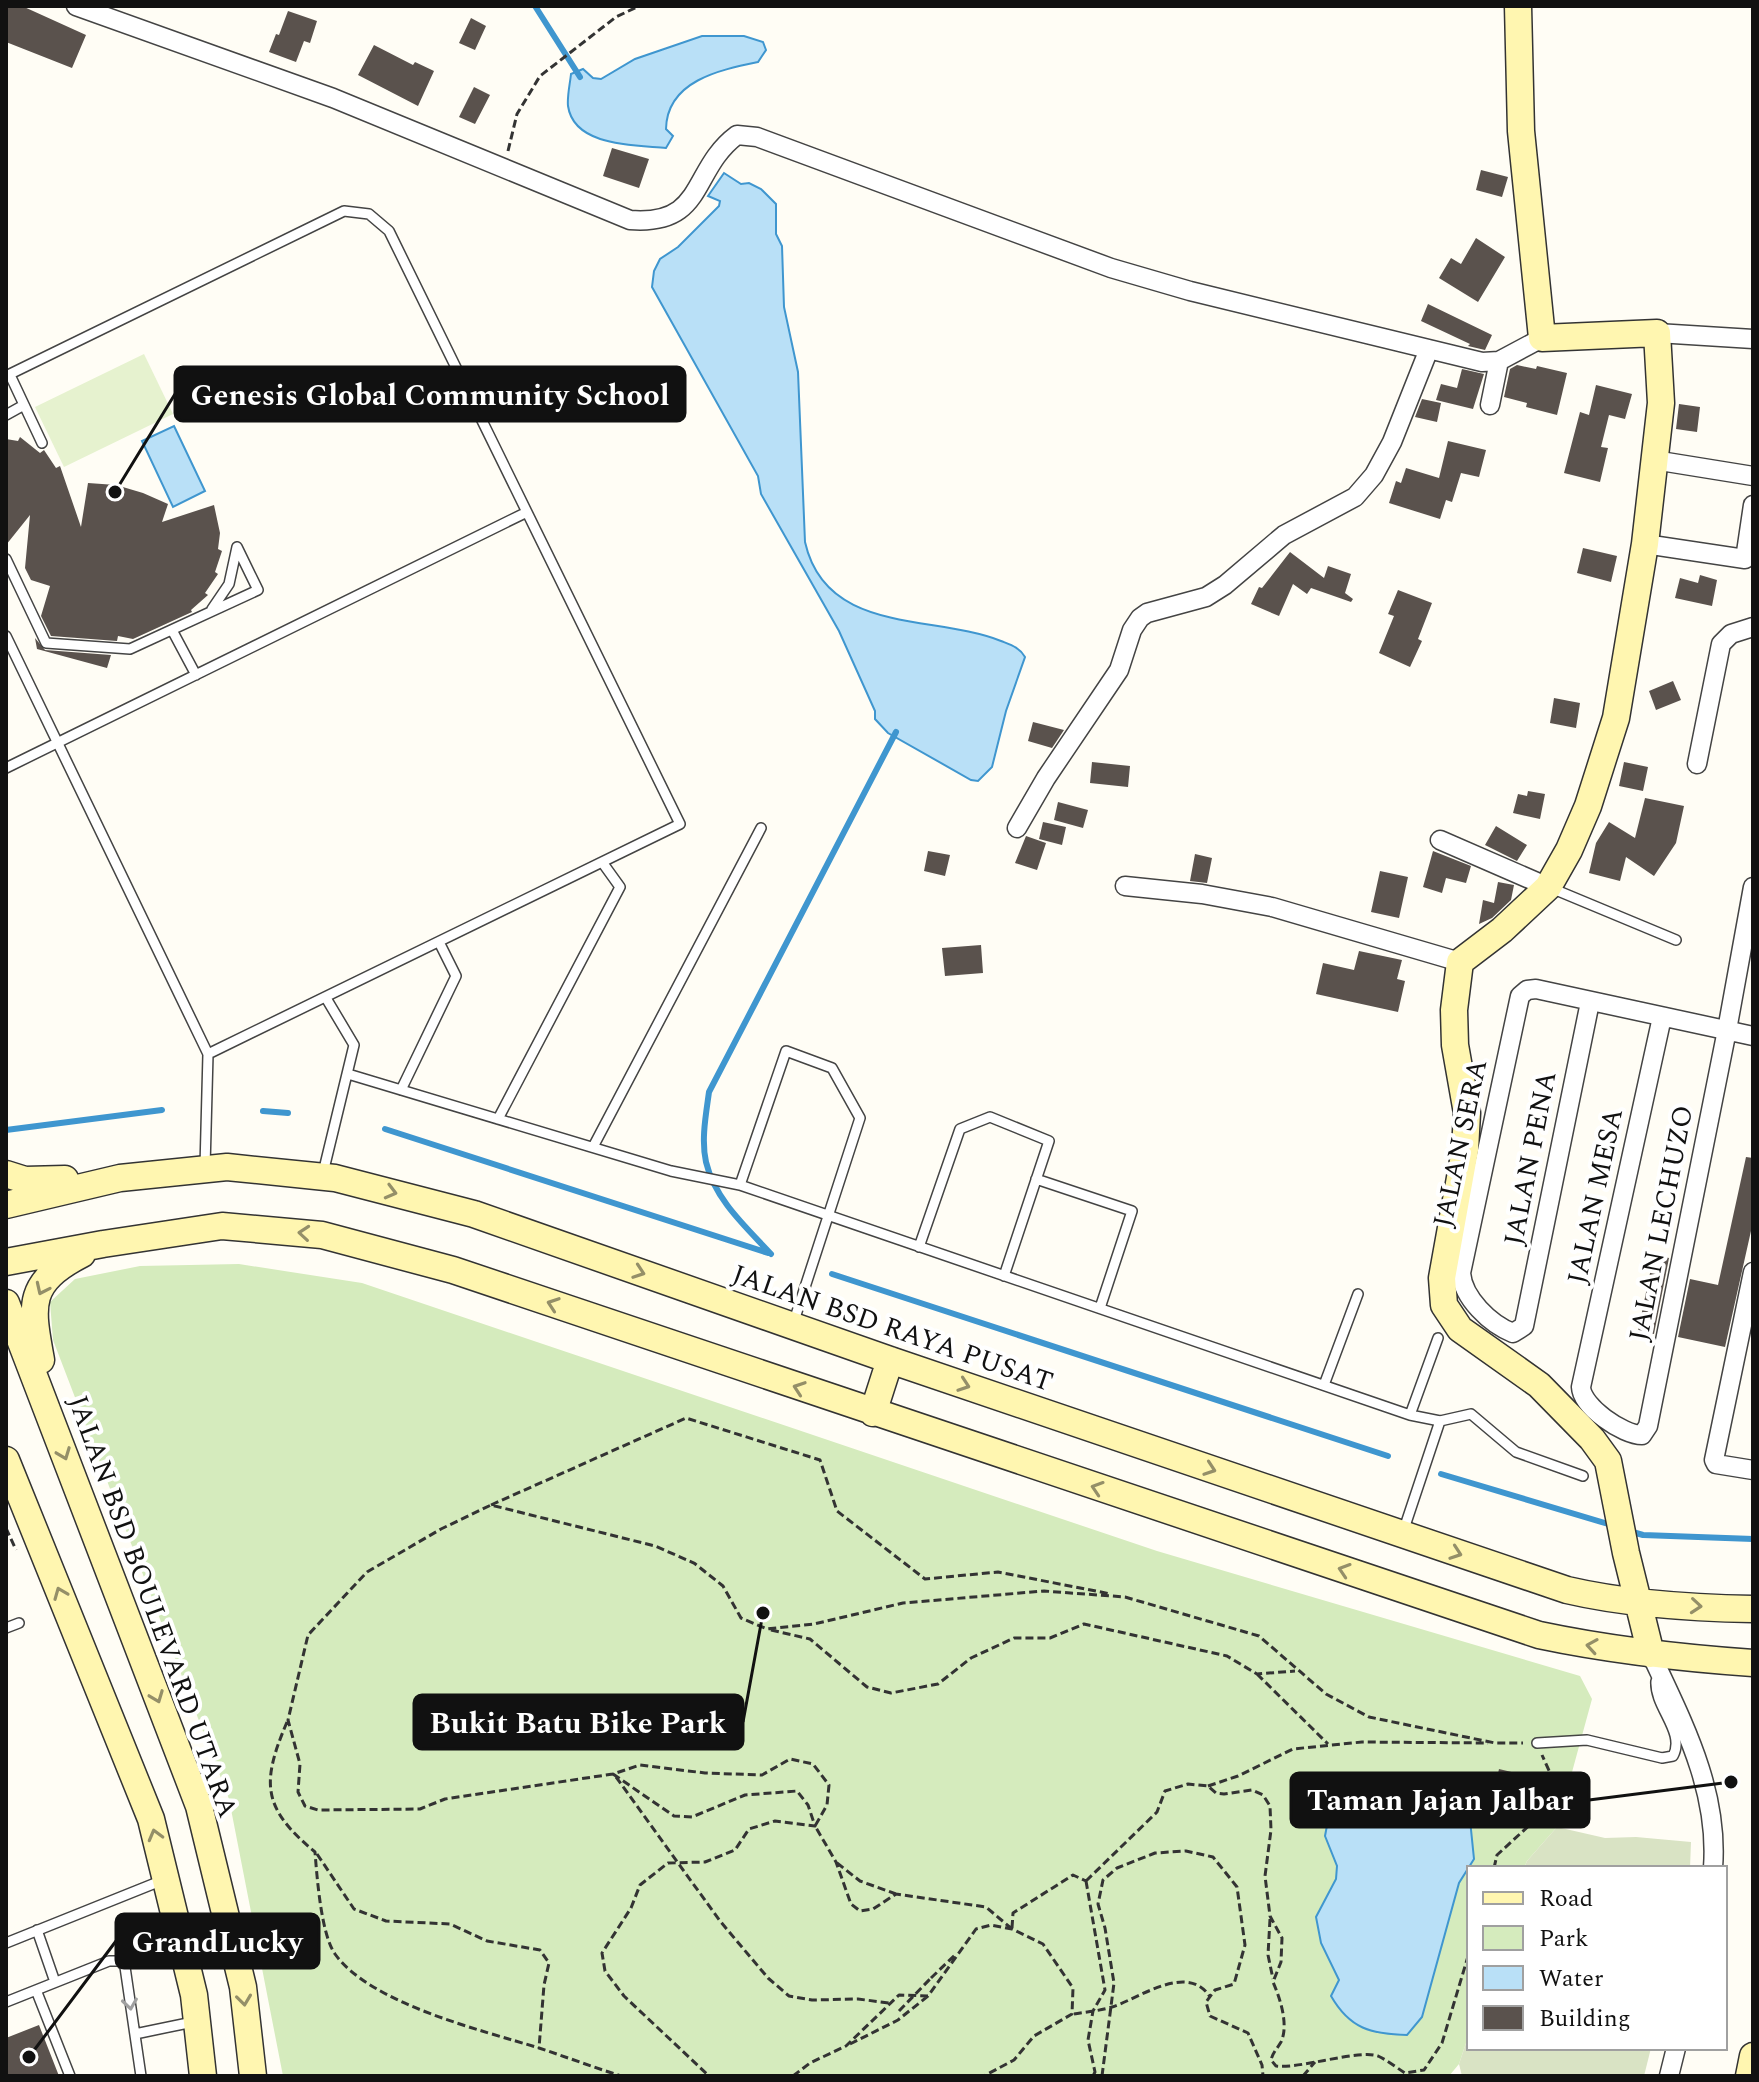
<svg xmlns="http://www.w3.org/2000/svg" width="1759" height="2082" font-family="Spectral,serif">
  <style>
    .green { fill: #d5ebbd }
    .cemetery { fill: #d9e3c4 }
    .pitch { fill: #e6f2cf }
    .water { fill: #b9e0f7; stroke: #3f96cf; stroke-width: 2 }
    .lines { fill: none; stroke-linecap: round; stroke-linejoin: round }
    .stream { stroke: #3f96cf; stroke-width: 6 }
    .building { fill: #5a524d }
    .lane-casing { stroke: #444; stroke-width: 12 }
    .street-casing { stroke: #444; stroke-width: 21 }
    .secondary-casing { stroke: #333; stroke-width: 29 }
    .path { stroke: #333; stroke-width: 3; stroke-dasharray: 8 4; stroke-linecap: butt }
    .lane { stroke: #fff; stroke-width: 9 }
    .street { stroke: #fff; stroke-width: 18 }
    .secondary { stroke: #fff6b0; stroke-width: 26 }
    .path-bridge { stroke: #333; stroke-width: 3; stroke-dasharray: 8 4; stroke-linecap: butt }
    .oneway { stroke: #948f68 }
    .oneway2 { stroke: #a0a0a0 }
    .labels { text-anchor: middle; stroke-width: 8; stroke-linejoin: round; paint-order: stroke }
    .street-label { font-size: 28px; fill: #111; stroke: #fff }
    .leader { fill: none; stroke: #111; stroke-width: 3 }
    .callout-dot { fill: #111; stroke: #fff; stroke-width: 3 }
    .callout { fill: #111; stroke: #111; stroke-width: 3 }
    .callout-label { font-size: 30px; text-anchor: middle; font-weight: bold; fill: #fff }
  </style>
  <rect width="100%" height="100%" fill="#fffdf5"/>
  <path class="green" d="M239,1264L362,1283L1157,1551L1580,1676L1592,1699L1557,1827L1527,1861L1524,1868H1469V2034L1459,2064L1449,2076H283L229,1799L53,1340L50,1302L75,1279L140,1266Z"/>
  <path class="cemetery" d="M1557,1827L1605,1838L1636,1837L1691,1842L1690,1868H1524L1527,1861Z
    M1469,2034V2048H1651L1644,2076H1462L1459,2064Z"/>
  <path class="pitch" d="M144,354L173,414L64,467L35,407Z"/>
  <path class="water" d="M702,36H744L763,42L766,50L758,62C719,70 667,81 666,129L673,136L666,148C636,145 574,147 568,106C567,96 570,84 571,74L583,69L593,78L601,79L635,59Z
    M724,173L741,184L749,183L761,189L776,204V234L782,246L784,307L798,372L805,542C826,635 933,614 1001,641C1011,645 1019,647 1025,657L1006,711L992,767L978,781L971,780L888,733L875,719V711L839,631L761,494L758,476L652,287L654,271L660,259L678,247L719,206L720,201L708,196Z
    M174,426L205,491L173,507L142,441Z
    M1378,1779L1452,1796L1470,1820L1474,1859L1459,1883L1422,2017L1407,2035C1371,2034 1350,2029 1331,1996L1339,1980L1321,1943L1316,1917L1336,1879L1337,1866L1325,1836L1333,1794L1345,1783Z"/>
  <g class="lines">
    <path class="stream" d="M535,6L580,77
      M263,1111L288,1113
      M385,1129L768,1253
      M6,1130L162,1110
      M771,1254C746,1227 715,1200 706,1162C701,1140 706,1114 709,1092L896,732
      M832,1274L1388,1456
      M1441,1474L1615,1526
      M1629,1531L1643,1535L1753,1539"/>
  </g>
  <path class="building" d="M6,6H22L86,35L72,68L6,42Z
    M288,11L317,21L310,43L304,41L296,62L269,52L276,34L279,35Z
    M471,18L486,26L475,50L459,43Z
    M374,45L413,65L415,62L434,71L418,106L358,75Z
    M474,87L490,95L475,124L459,117Z
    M612,148L649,159L639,188L603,176Z
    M1481,170L1508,177L1502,197L1476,190Z
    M1476,238L1505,257L1478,302L1439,278L1451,258L1461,264Z
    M1428,304L1492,335L1485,350L1468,346L1470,344L1421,321Z
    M1517,365L1536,369L1537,366L1567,373L1557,415L1526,407L1527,403L1504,397L1510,369Z
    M1462,369L1484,374L1473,409L1436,400L1441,384L1457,388Z
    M1596,385L1632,394L1625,419L1609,415L1601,447L1608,448L1600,482L1564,473L1580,412L1589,415Z
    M1422,399L1441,403L1437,422L1415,417Z
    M1679,404L1700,407L1697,432L1676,429Z
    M20,437L40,453L44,450L56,468L60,466L81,527L88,483L116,485L143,493L168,504L162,522L214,505L220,533L218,549L222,551L215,572L218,574L205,593L208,595L191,610L192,612L133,639L118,636L117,641L51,636L41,616L50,586L31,580L25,568L30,515L6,545V439L18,441Z
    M1448,441L1486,450L1479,477L1461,473L1452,502L1446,500L1440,519L1389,503L1396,481L1401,483L1406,468L1439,478Z
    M1583,548L1617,556L1611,582L1577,573Z
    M1290,552L1324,578L1328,566L1351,574L1345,593L1353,599L1351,602L1311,588L1307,594L1293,584L1279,616L1251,604L1259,587L1262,588Z
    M1700,575L1717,580L1712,606L1675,598L1680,578L1698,583Z
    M1398,590L1432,603L1418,639L1422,641L1410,667L1379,653L1394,616L1388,614Z
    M35,638L45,650L111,655L107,668L37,649Z
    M1673,681L1681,700L1656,710L1649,691Z
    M1554,698L1580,703L1576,728L1550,723Z
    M1033,722L1064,730L1052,748L1028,741Z
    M1092,762L1130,766L1128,787L1090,783Z
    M1624,762L1648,767L1643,791L1619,786Z
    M1528,791L1545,794L1540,819L1513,813L1518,794L1527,796Z
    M1645,798L1684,806L1676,843L1654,876L1626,857L1620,881L1589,873L1596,843L1609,822L1635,838Z
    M1058,802L1088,810L1083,828L1054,820Z
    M1043,822L1066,827L1062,845L1039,839Z
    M1496,826L1527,845L1517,861L1485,845Z
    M1026,836L1046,843L1037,870L1015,863Z
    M928,851L950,855L945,876L924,871Z
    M1433,851L1471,866L1466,883L1446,878L1442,893L1423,887Z
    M1195,854L1212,858L1207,883L1190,881Z
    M1380,871L1408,877L1399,918L1371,912Z
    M1498,882L1514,885L1511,900L1492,918L1479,924L1483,900L1494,903Z
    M981,945L983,973L945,976L942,948Z
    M1359,951L1402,960L1397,979L1405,981L1398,1012L1316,994L1323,963L1354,970Z
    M1746,1157L1753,1158V1222L1725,1347L1678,1337L1690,1279L1718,1285Z
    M1654,1254L1669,1258L1654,1334L1638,1331Z
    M1499,1769L1524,1775L1519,1801L1493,1796Z
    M39,2025L59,2076H6V2038Z"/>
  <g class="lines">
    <g class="lane-casing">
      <path id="lane" d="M10,375L42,443
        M6,376L344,211L369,214L389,231L680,824L208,1054L6,636
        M6,415L24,405
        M6,559L46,643L130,649L258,590L237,547
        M212,609L229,584L237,547
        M172,630L196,675
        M6,768L525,513
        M1551,888L1676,940
        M348,1074L671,1171L740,1185L1410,1415L1440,1421L1471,1414L1516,1452L1583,1476
        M401,1090L456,976L439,942
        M498,1119L620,887L602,862
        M593,1147L761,828
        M205,1167L208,1054
        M323,1173L354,1045L326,998
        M1036,1179L1132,1211L1100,1308
        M740,1185L786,1051L832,1068L860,1118L793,1324
        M919,1247L960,1129L990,1117L1049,1141L1004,1276
        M1324,1385L1358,1294
        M1410,1415L1438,1338
        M1403,1532L1440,1421
        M6,1628L19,1623
        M1537,1743L1587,1740L1662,1758L1673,1756C1686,1732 1654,1707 1656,1681L1662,1677
        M37,1930L55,1982
        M6,1943L163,1880
        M36,1990L70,2076
        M6,2002L109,1961H120L125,1967L141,2076
        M135,2034L193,2022"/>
    </g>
    <g class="street-casing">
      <path id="street" d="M76,6L333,98L630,220C706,226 690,170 737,135L757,137L1111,268L1190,291L1482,362L1499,361L1542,338
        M1657,333L1753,339
        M1490,405L1499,361
        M1654,460L1753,476
        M1645,544L1745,559L1753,505
        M1697,764L1721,644L1731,634L1753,627
        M1017,828L1046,778L1119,670L1132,630L1140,618L1147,613L1206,597L1225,585L1284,535L1355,497L1374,475L1392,442L1429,349
        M1440,840L1548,887
        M1125,886L1202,894L1272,907L1460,962
        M1590,1002L1524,1326L1513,1333C1490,1324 1463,1298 1461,1273L1520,996L1527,990L1536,989L1753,1036
        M1662,1017L1581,1387C1582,1407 1623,1435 1642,1435L1648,1426L1727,1030L1753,887
        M1753,1272L1714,1460L1716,1464L1753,1470
        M1651,1654C1683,1723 1719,1790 1713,1868
        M1669,2076L1676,2048"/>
    </g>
    <g class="secondary-casing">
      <path id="secondary" d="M1518,6L1521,131L1542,338L1657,333L1661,403L1645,544L1616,718L1588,806L1569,850L1548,887L1502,930L1460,962L1454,1010L1455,1045L1467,1113L1465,1150L1442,1278L1444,1305L1460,1329L1539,1385L1592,1439L1608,1461L1626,1553L1651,1654
        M6,1174L25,1180L65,1179
        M6,1205L120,1178L227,1167L335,1178L474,1214L890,1360L1567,1590C1627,1604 1692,1608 1753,1609
        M6,1262L103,1244L222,1226L322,1235L453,1270L1539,1635C1610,1650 1681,1658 1753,1663
        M6,1303L199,1806L243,1987L253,2076
        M41,1360C31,1305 26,1283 82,1254
        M873,1413L890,1360
        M6,1460L151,1819L194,1995L203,2076
        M1749,2076L1753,2056"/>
    </g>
    <path class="path" d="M508,151L517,114L540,76L616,17L639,6
      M491,1505L686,1418L820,1460L837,1511L925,1579L998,1572L1111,1594
      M6,1528L16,1550
      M771,1630L810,1639L867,1687L891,1693L938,1684L971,1658L1014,1638H1050L1084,1624L1227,1656L1257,1674L1295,1671
      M1257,1674L1328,1744
      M287,1722C261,1783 262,1808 315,1852C317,1877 321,1934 335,1954C371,2004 481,2030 539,2048C566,2057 593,2067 621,2076
      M613,1774L674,1816L692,1817L745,1795L797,1791L808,1805L815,1826L775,1821L749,1829L735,1850L705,1862L668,1863L640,1885L631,1908L602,1953L605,1971L624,1996L709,2076
      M616,1777L720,1921L768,1978L789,1996L812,2000L858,1999L889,2003
      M1208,1786L1238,1776L1293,1749L1362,1742L1488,1743
      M317,1854L354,1909L386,1921L450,1924L487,1941L540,1950L549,1963L544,1985L539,2048
      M837,1863L860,1881L896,1894
      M1494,1868L1497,1855L1546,1810L1551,1775L1542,1755
      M1086,1881L1157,1812L1165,1791L1188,1784L1208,1786L1216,1793L1224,1794L1252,1790L1263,1795L1270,1806L1271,1830L1265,1876L1270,1916L1282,1938L1281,1962L1273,1982C1280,1998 1289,2025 1281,2042C1277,2049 1273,2052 1271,2060L1276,2066C1301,2069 1359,2049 1378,2056C1387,2060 1397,2068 1405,2073L1424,2070L1442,2043L1469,1953
      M1086,1881L1105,1990L1093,2011L1088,2040L1095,2072L1093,2076
      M1270,1919L1268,1955L1273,1979
      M1012,1928L1013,1913L1073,1875L1086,1881
      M1012,1929L986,1907L896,1894L873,1909L860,1911L851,1904L836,1862L815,1826L827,1805L829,1785L813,1764L790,1759L762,1775L705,1773L640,1765L613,1774L445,1799L420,1809L318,1810L305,1806L298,1792L300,1764L288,1720L308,1635L367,1572L441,1529L491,1505L655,1546L694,1563L723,1586L741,1618L767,1629L814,1624L903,1603L1044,1591L1125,1597L1259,1636L1326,1694L1369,1717L1495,1743H1523
      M931,1978L956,1954
      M1074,2014C1086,2012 1099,2011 1112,2007C1140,1998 1188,1962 1210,1997
      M850,2044L898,2020L928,1996
      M793,2076L810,2063L846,2046L899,1995L928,1996L976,1929L991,1925L1012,1929L1043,1944L1073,1988L1072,2014L1034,2036L1014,2060L984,2076
      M1102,2076L1114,1983L1105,1928L1098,1904L1103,1880L1117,1868L1155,1853L1186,1851L1213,1857L1237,1887L1245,1945L1234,1984L1215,1990L1206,2002L1210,2016L1248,2033L1262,2065L1263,2076
      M1303,2076L1315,2062"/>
    <use href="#lane" class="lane"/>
    <use href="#street" class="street"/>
    <use href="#secondary" class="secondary"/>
    <path class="path-bridge" d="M899,2011L931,1978"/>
  </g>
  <defs><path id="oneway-chevron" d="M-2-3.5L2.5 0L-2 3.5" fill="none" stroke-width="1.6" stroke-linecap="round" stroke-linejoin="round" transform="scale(2)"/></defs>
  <g class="oneway">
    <use href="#oneway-chevron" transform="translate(391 1192) rotate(15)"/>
    <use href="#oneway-chevron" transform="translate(304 1233) rotate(-175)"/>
    <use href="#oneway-chevron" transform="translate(639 1272) rotate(19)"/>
    <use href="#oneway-chevron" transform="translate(42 1289) rotate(115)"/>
    <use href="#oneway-chevron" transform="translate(553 1304) rotate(-161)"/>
    <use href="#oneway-chevron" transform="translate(964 1385) rotate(19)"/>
    <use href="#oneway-chevron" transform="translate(799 1388) rotate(-161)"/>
    <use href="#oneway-chevron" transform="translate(64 1454) rotate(69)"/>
    <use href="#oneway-chevron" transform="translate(1210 1469) rotate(19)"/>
    <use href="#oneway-chevron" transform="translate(1097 1488) rotate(-162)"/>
    <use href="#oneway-chevron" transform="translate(1456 1553) rotate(19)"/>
    <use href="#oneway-chevron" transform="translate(1344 1570) rotate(-162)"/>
    <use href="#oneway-chevron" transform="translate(60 1593) rotate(-112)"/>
    <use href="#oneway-chevron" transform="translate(1696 1606) rotate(5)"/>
    <use href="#oneway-chevron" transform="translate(1592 1646) rotate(-171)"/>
    <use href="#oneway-chevron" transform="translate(157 1697) rotate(69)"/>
    <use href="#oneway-chevron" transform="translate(155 1835) rotate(-105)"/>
    <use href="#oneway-chevron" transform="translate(244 2000) rotate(83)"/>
  </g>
  <use class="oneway2" href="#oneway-chevron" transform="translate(130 2004) rotate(82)"/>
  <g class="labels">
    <g class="street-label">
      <text transform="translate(1459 1143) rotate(-78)" y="10">JALAN SERA</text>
      <text transform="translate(1529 1158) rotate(-79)" y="10">JALAN PENA</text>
      <text transform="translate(1594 1196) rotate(-78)" y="10">JALAN MESA</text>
      <text transform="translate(1660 1223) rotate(-79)" y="10">JALAN LECHUZO</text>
      <text transform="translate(893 1327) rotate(19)" y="10">JALAN BSD RAYA PUSAT</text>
      <text transform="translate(154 1606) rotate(70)" y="10">JALAN BSD BOULEVARD UTARA</text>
    </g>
  </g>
  <path class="leader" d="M115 492L175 394M763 1613L743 1722M1731 1782L1589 1800M29 2057L116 1941"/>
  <g class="callout-dot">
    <circle cx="115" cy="492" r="8"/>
    <circle cx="763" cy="1613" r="8"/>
    <circle cx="1731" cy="1782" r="8"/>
    <circle cx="29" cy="2057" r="8"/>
  </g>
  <g class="callout">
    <rect x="175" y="367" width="510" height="54" rx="8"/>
    <rect x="414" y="1695" width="329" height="54" rx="8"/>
    <rect x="1291" y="1773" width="298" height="54" rx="8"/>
    <rect x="116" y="1914" width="203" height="54" rx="8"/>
  </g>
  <g class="callout-label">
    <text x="430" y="405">Genesis Global Community School</text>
    <text x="578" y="1733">Bukit Batu Bike Park</text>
    <text x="1440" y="1810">Taman Jajan Jalbar</text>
    <text x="217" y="1952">GrandLucky</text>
  </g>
  <rect width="1759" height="2082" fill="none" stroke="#111111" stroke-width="16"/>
  <rect x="1467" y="1866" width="260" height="184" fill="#ffffff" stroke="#a0a0a0" stroke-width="2"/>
  <rect x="1483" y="1892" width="40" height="12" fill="#fff6b0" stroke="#a0a0a0" stroke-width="2"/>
  <text x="1539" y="1906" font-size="24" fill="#111111">Road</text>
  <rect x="1483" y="1926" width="40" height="24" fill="#d5ebbd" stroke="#a0a0a0" stroke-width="2"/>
  <text x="1539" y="1946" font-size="24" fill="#111111">Park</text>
  <rect x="1483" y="1966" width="40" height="24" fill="#b9e0f7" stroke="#a0a0a0" stroke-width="2"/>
  <text x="1539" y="1986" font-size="24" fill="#111111">Water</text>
  <rect x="1483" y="2006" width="40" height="24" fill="#5a524d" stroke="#a0a0a0" stroke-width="2"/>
  <text x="1539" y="2026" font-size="24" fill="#111111">Building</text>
</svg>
